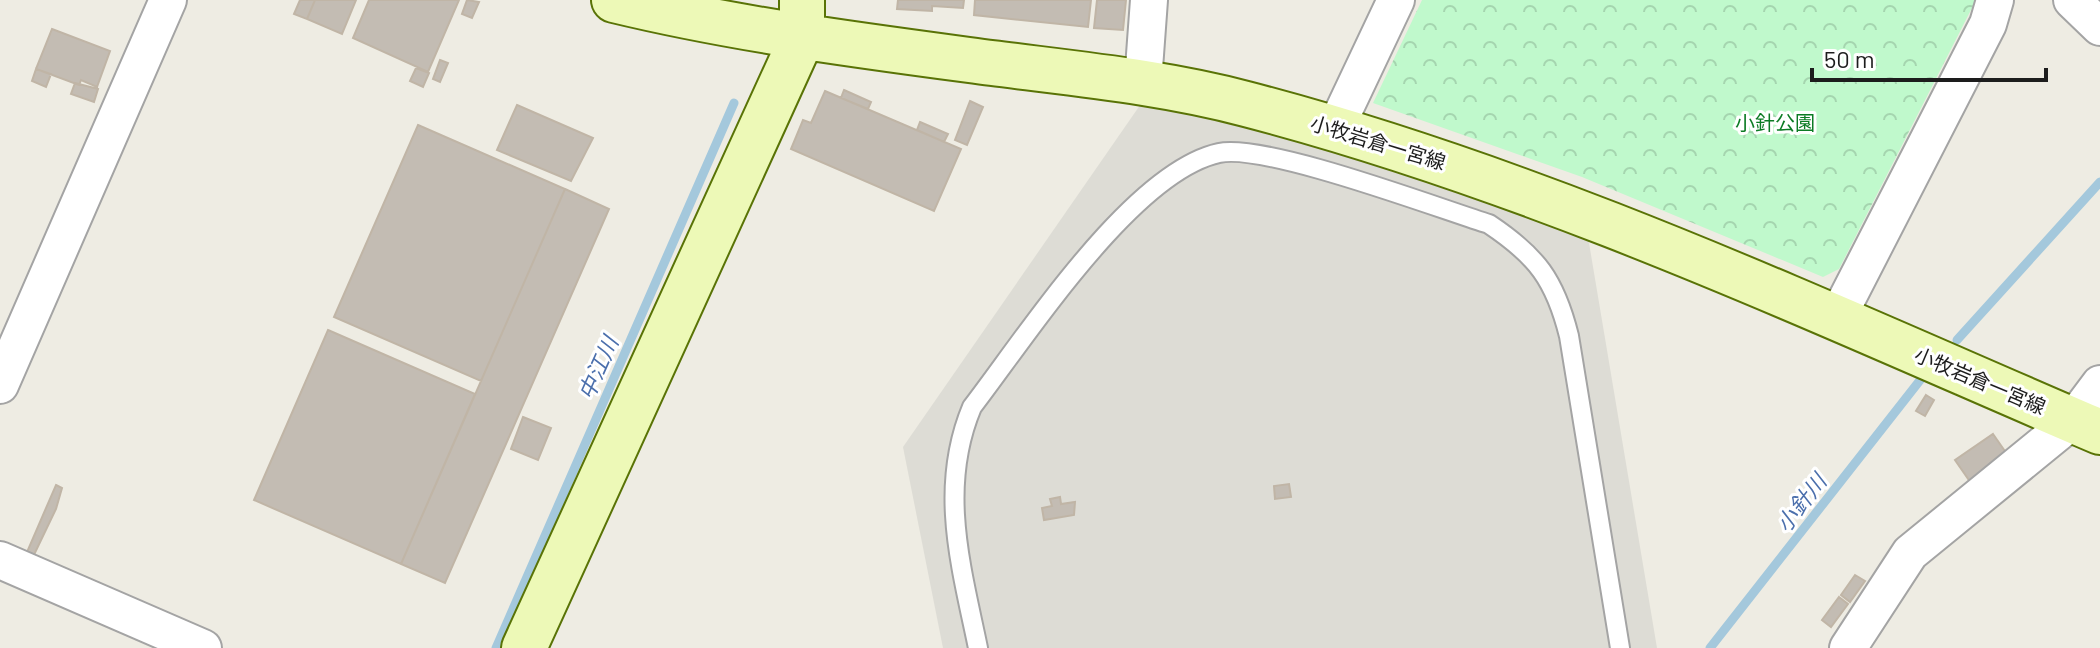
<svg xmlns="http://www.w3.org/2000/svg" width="2100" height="648" font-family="Barlow,'Noto Sans JP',sans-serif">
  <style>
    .airport { fill: #dddcd5 }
    .park { fill: url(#park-crowns) }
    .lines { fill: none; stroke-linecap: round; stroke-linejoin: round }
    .stream { stroke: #a4c8dc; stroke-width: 9 }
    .building { fill: #c3bcb3; stroke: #c0b5a6; stroke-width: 2 }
    .lane-casing { stroke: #a4a4a4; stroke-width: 22 }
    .street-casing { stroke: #a4a4a4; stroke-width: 40 }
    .secondary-casing { stroke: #597306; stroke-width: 48 }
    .lane { stroke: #fff; stroke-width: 18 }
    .street { stroke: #fff; stroke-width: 36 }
    .secondary { stroke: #edf9b7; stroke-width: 44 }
    .labels { text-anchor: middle; stroke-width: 6; stroke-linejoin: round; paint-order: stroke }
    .park-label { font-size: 20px; fill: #0c7b24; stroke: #fff }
    .street-label { font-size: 20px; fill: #1d1d1d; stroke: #fff }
    .water-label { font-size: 22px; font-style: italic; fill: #4b6fac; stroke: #fff }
  </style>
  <defs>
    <pattern id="park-crowns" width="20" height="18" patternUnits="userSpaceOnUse" patternTransform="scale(2)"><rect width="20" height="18" fill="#c0f9cc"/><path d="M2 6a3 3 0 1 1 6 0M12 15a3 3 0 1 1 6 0" fill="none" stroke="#a5d5af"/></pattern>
  </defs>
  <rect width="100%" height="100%" fill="#eeece3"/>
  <path class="airport" d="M1145,98L1350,151L1588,237L1657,648H943L903,447Z"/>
  <path class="park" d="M1422,0H1976L1839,269L1823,277L1582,177L1373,103Z"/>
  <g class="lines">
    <path class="stream" d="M1957,340L2100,182
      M496,648L734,103
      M1710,648L1921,379"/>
  </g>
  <path class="building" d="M300,0H315L307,19L294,14Z
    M315,0H356L342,34L307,19Z
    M369,0H459L428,72L353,38Z
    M467,0L479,2L472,18L462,14Z
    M898,0H964L963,8L932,6V11L897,9Z
    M975,0H1091L1088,27L974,15Z
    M1097,0H1126L1123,30L1094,28Z
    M52,29L110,51L97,87L81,80L79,85L36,69Z
    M440,60L448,63L440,82L433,79Z
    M416,68L429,73L423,87L410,81Z
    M36,69L51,74L46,87L32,81Z
    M75,83L98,89L94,102L71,94Z
    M844,90L871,102L868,109L841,98Z
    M825,91L961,149L934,211L791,149L803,120L811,123Z
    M970,101L983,107L967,145L955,140Z
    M517,105L593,138L571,181L497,150Z
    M920,122L948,134L944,142L917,130Z
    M418,125L565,189L481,381L334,317Z
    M565,189L609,209L445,583L401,564Z
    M328,330L475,394L401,564L254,500Z
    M1926,395L1934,400L1925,416L1916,411Z
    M523,417L551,428L538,460L511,449Z
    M1993,434L2009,457L1971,483L1955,460Z
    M1289,484L1291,497L1275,499L1274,486Z
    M56,485L62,488L56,509L31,561L24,559Z
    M1060,497L1061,504L1075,502L1074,515L1044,520L1042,508L1052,506L1050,499Z
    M1855,575L1865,581L1850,602L1841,595Z
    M1839,597L1848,604L1831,627L1822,620Z"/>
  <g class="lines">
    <g class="lane-casing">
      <path id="lane" d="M978,648C961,566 938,488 972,407C1026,337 1132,172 1219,153C1265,143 1435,207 1489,224C1537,256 1555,280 1569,336L1620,648"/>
    </g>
    <g class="street-casing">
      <path id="street" d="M2072,0L2100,27
        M1143,82L1149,0
        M1335,129L1396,0
        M1836,320L1988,24L1995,0
        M0,385L168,0
        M0,560L203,648
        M1848,648L1910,553L2073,420L2100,384"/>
    </g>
    <g class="secondary-casing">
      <path id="secondary" d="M614,0C738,30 865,46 992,63C1077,74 1163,82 1246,104C1542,181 1820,312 2100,432
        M524,648L802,38V0"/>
    </g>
    <use href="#lane" class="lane"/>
    <use href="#street" class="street"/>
    <use href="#secondary" class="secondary"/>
  </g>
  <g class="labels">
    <g class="park-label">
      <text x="1775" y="130">小針公園</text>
    </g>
    <g class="street-label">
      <text transform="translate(1378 143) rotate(17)" y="7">小牧岩倉一宮線</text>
      <text transform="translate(1980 381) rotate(23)" y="7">小牧岩倉一宮線</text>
    </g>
    <g class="water-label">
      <text transform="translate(598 368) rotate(-66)" y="8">中江川</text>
      <text transform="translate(1801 503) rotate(-52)" y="8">小針川</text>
    </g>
  </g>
  <path d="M1812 68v12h234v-12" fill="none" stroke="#1d1d1d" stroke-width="4"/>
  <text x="1824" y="68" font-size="24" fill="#1d1d1d" stroke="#ffffff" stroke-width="6" paint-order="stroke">50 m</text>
</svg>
